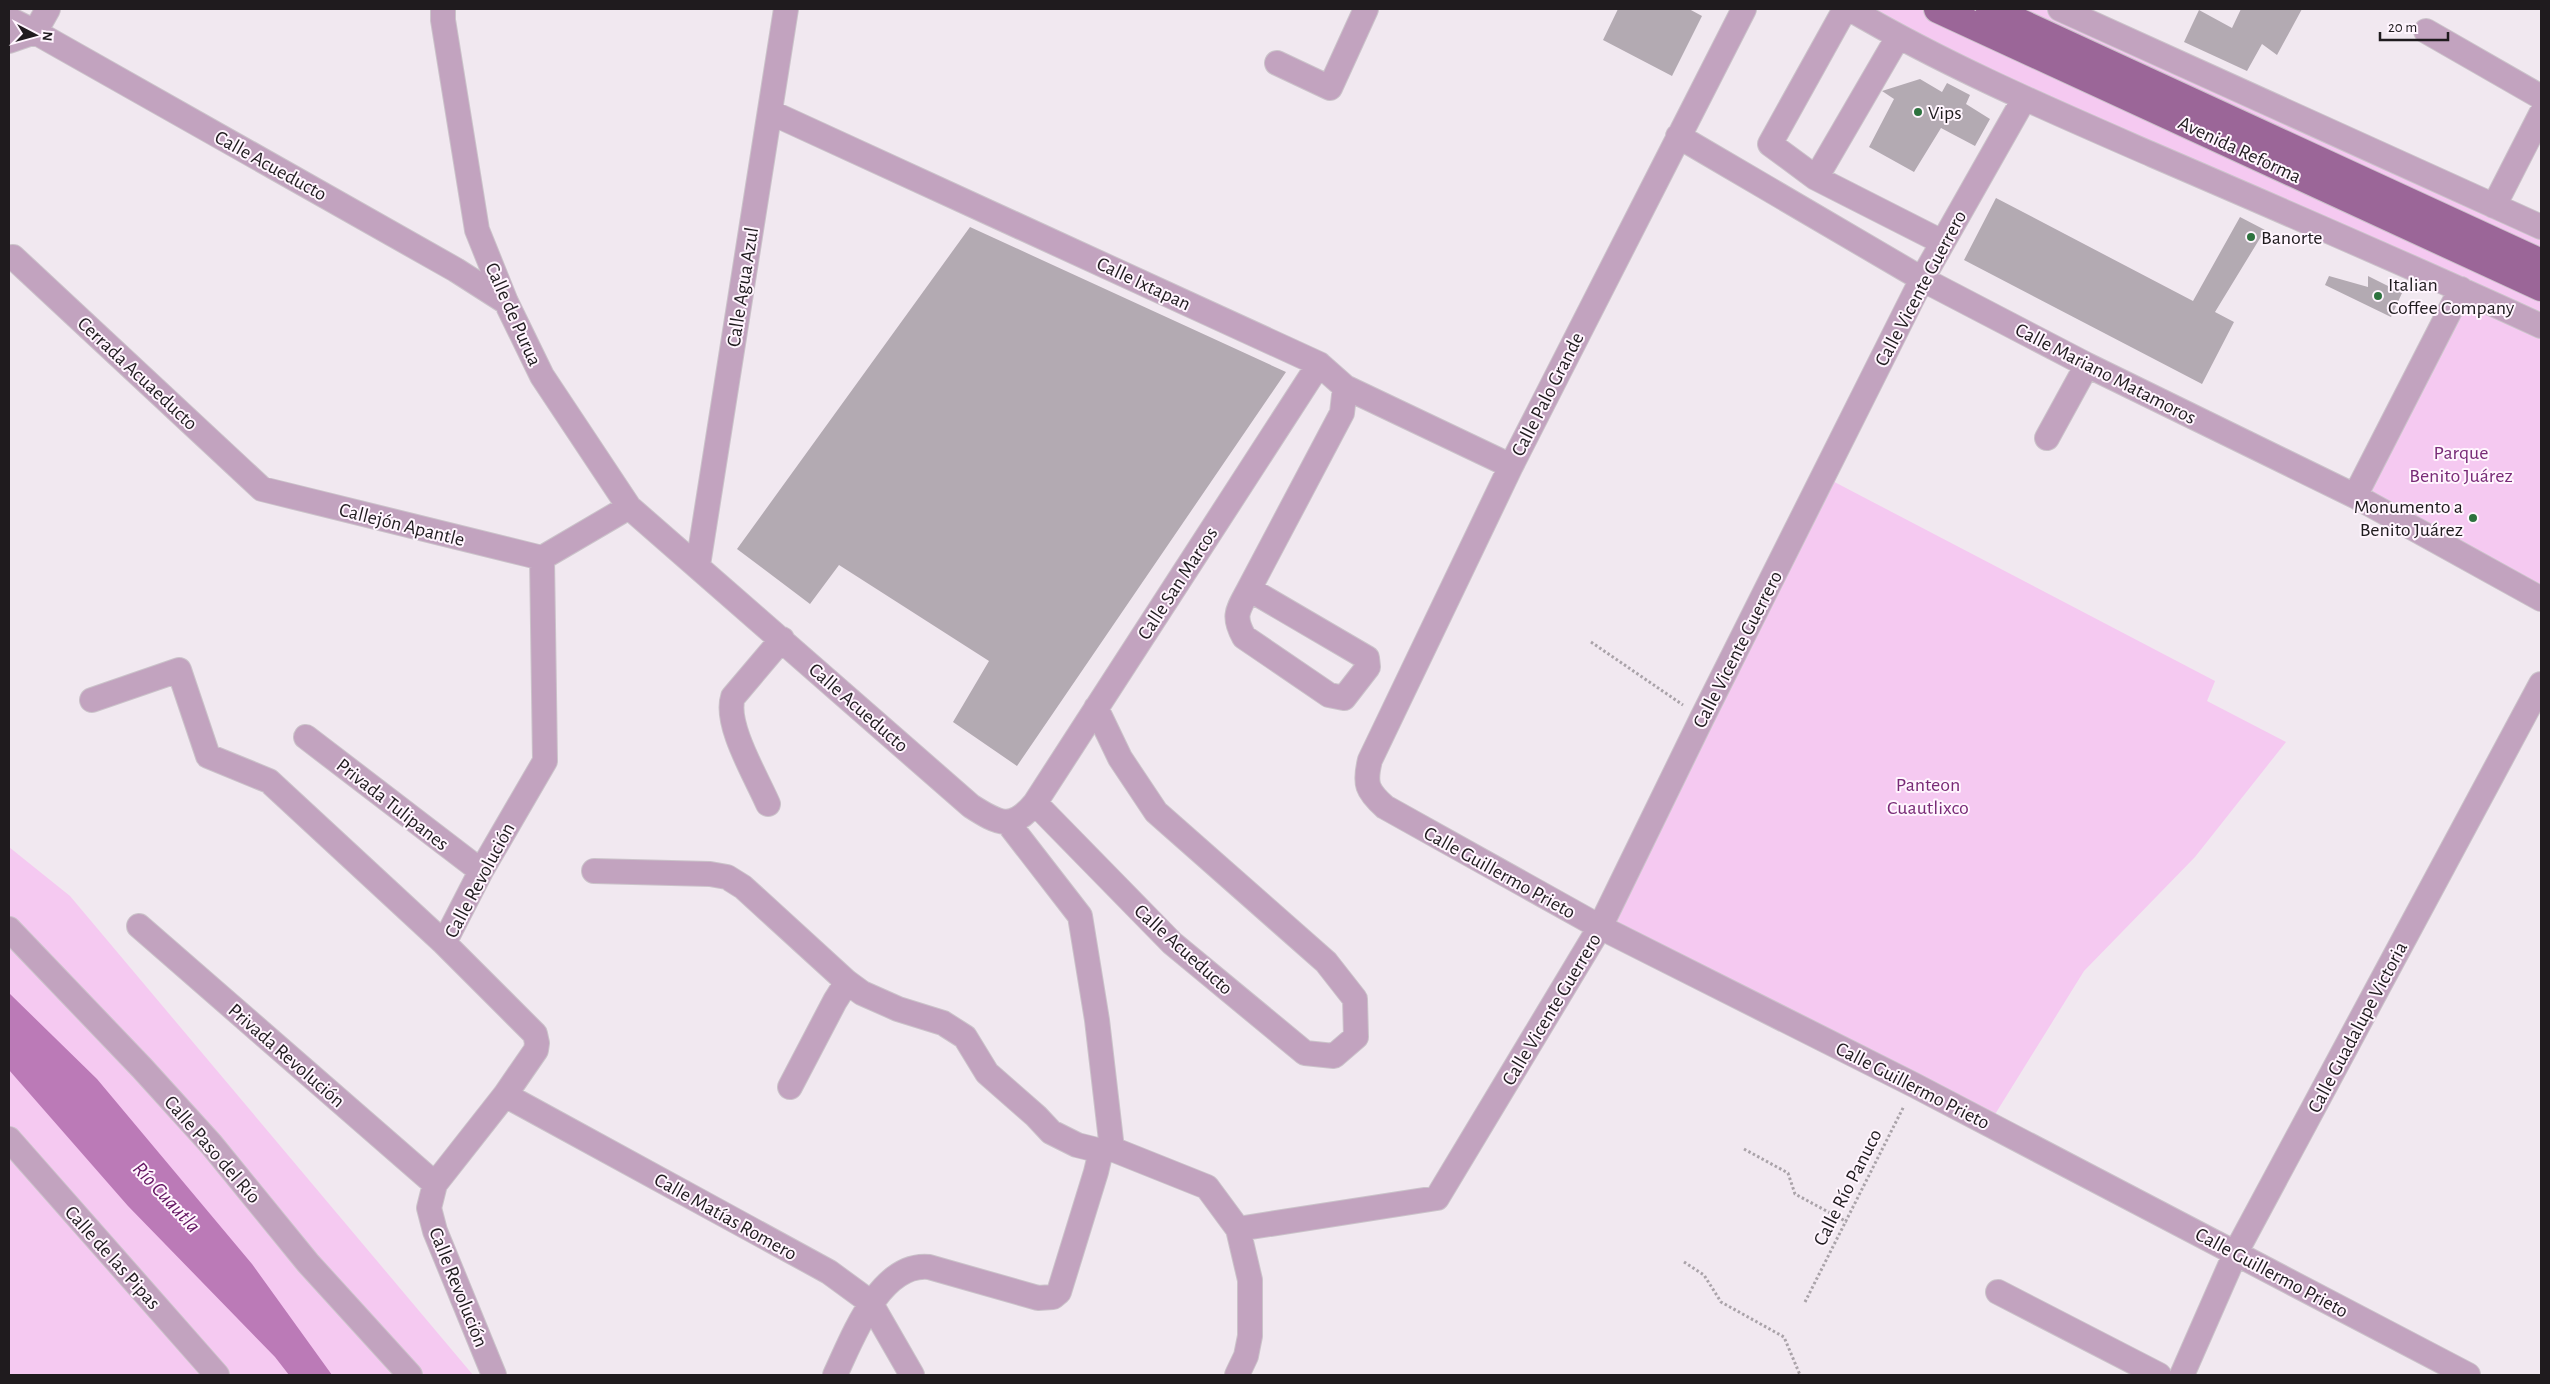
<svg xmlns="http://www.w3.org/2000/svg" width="2550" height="1384" font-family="'Alegreya Sans',sans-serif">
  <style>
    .green { fill: #f5c9f1 }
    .water { fill: #bb7ab7 }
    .building { fill: #b3aab2 }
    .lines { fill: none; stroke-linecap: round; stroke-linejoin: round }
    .minor-casing { stroke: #cbc3ca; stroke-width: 26 }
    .major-casing { stroke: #cbc3ca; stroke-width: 30 }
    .path { stroke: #aaa3a9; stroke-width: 3; stroke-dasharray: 2.5 2.5; stroke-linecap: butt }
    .minor { stroke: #c2a3bf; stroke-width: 24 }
    .major { stroke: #9b6698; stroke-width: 28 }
    .poi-dot { fill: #2d723e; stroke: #fff5fe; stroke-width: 2 }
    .labels { text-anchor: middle; stroke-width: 4; stroke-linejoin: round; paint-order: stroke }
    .poi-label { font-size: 20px; fill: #1f1b1e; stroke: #fff5fe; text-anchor: start }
    .street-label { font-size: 20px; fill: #1f1b1e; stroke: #fff5fe }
    .park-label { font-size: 20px; fill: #782a76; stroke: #fff5fe }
    .water-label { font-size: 21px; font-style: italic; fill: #641462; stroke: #fff5fe }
  </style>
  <rect width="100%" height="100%" fill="#f1e8f0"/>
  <path class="green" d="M1850,9H1938L2541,287V599L2355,496L2461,289Z
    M1990,9H2060L2541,227V263Z
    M1823,476L2215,681L2207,701L2286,742L2195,857L2084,971L1989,1124L1600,927Z
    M9,847L70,896L473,1375H9Z"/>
  <path class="water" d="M9,993L97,1079L252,1264L332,1375H289L275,1357L128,1206L9,1070Z"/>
  <path class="building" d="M1618,9H1689L1702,16L1672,76L1603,40Z
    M2241,9H2302L2277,55L2262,44L2247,71L2184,42L2199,10L2232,28Z
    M1920,79L1942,92L1947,83L1970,95L1966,104L1990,119L1975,146L1941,128L1914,172L1869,147L1894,99L1882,91Z
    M1996,198L2193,301L2240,217L2265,230L2215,312L2234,322L2202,384L1964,260Z
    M970,227L1286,372L1017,766L953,722L989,661L839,565L810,604L737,549Z
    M2329,276L2368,287V276L2402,293L2391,317L2325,285Z"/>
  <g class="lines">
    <g class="minor-casing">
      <path id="minor" d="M443,9V20L477,230L506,302L542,376L629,507L971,806C999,824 1012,831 1035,803L1319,364
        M1744,9L1511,466L1370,760C1364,784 1367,791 1385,807L1600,927L1914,1085L2468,1375
        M1845,9L1770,144L1816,178L1942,242
        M1850,9C1947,66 2050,110 2153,155C2283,211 2413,267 2541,326
        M2060,9L2541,227
        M9,19L35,32L456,270L506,302
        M2426,31L2541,97
        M35,32L48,9
        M9,41L35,32
        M1277,63L1330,88L1366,9
        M770,112L1319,364L1345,387L1511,466
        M1678,136L1922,279L2087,365L2355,496L2541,599
        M1816,178L1898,37
        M2494,206L2541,114
        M13,257L262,489L542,558
        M2047,438L2087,365
        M2355,496L2461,289
        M542,558L629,507
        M698,565L786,9
        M1249,589L1367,658L1368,667L1344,698L1329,695L1244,637C1232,615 1238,610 1249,589L1342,413L1345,387
        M92,700L179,670L208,756L269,781L444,943L535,1034L537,1043L536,1050L505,1095L435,1184L429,1208L435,1231L494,1375
        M306,737L481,871
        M1035,803L1172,943L1305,1053L1334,1056L1356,1037L1355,999L1326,962L1156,812L1120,758L1096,708
        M768,804C757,778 724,724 733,697L782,639
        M1008,823L1080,916L1097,1020L1112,1149
        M594,871L710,874L727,877L743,887L847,982L862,993L898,1009L943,1023L965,1037L987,1073L1036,1116L1051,1132L1077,1145L1101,1151L1112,1149L1207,1187L1238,1229L1250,1280V1336L1246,1356L1237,1375
        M139,926L435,1184
        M9,929L142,1068L211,1144L308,1263L410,1375
        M444,943L481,871L545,761L542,558
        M790,1087L835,1001L847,982
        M505,1095L829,1272L870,1302L912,1375
        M9,1139L217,1375
        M1238,1229L1437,1198L1600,927L1702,718L1922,279L2024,99
        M1998,1292L2159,1375
        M835,1375C852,1339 880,1262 929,1267L1038,1298L1053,1297L1059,1292L1096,1172L1101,1151
        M2182,1375L2236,1252L2541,684"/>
    </g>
    <g class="major-casing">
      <path id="major" d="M1938,9L2541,287
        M1990,9L2541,263"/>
    </g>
    <path class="path" d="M1591,642L1683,705
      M1744,1149L1788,1173L1795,1194L1847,1222
      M1684,1262L1704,1275L1721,1302L1784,1337L1800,1375
      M1805,1302L1904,1106"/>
    <use href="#minor" class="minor"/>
    <use href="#major" class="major"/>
  </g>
  <g class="poi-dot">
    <circle cx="1918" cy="112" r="5"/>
    <circle cx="2251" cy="237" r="5"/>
    <circle cx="2378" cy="296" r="5"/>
    <circle cx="2473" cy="518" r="5"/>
  </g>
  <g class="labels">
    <g class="poi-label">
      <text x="1928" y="119">Vips</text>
      <text x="2261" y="244">Banorte</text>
      <text x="2388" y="291">Italian<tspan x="2388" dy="23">Coffee Company</tspan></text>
      <text x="2463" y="513" text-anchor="end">Monumento a<tspan x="2463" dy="23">Benito Juárez</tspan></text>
    </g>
    <g class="street-label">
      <text transform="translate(2240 149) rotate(25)" y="7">Avenida Reforma</text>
      <text transform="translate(271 165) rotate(29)" y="7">Calle Acueducto</text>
      <text transform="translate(1144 283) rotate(25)" y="7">Calle Ixtapan</text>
      <text transform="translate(742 287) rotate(-81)" y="7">Calle Agua Azul</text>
      <text transform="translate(1920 288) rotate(-62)" y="7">Calle Vicente Guerrero</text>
      <text transform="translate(514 314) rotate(66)" y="7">Calle de Purua</text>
      <text transform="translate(138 373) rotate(43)" y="7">Cerrada Acuaeducto</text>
      <text transform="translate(2106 373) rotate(27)" y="7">Calle Mariano Matamoros</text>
      <text transform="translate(1547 394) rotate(-63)" y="7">Calle Palo Grande</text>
      <text transform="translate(402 524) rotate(14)" y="7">Callejón Apantle</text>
      <text transform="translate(1177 583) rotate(-57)" y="7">Calle San Marcos</text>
      <text transform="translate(1737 649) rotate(-63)" y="7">Calle Vicente Guerrero</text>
      <text transform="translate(859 707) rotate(41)" y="7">Calle Acueducto</text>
      <text transform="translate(393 804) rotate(38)" y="7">Privada Tulipanes</text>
      <text transform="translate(1500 872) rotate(29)" y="7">Calle Guillermo Prieto</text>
      <text transform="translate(479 880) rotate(-62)" y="7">Calle Revolución</text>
      <text transform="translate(1184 949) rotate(42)" y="7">Calle Acueducto</text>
      <text transform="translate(1551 1009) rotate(-59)" y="7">Calle Vicente Guerrero</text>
      <text transform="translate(2357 1027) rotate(-62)" y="7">Calle Guadalupe Victoria</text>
      <text transform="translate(287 1055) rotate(41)" y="7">Privada Revolución</text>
      <text transform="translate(1913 1085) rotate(27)" y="7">Calle Guillermo Prieto</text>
      <text transform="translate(213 1149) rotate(49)" y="7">Calle Paso del Río</text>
      <text transform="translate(1847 1187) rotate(-63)" y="7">Calle Río Panuco</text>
      <text transform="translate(726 1216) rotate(29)" y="7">Calle Matías Romero</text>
      <text transform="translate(113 1257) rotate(48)" y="7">Calle de las Pipas</text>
      <text transform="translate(2272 1272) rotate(28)" y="7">Calle Guillermo Prieto</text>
      <text transform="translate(459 1287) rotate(68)" y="7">Calle Revolución</text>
    </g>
    <g class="park-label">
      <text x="2461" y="459">Parque<tspan x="2461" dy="23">Benito Juárez</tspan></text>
      <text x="1928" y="791">Panteon<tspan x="1928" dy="23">Cuautlixco</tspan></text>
    </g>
    <g class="water-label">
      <text transform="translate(167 1197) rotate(47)" y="7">Río Cuautla</text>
    </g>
  </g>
  <rect width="2550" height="1384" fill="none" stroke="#1f1b1e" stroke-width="20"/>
  <g transform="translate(35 35) rotate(96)" stroke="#fff5fe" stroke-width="4" paint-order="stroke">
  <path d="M0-4L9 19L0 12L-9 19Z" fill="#1f1b1e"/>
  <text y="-8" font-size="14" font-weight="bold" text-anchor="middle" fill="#1f1b1e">N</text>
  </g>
  <path d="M2380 32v8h68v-8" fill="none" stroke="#1f1b1e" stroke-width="2.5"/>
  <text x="2388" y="32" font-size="15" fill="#1f1b1e" stroke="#fff5fe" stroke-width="4" paint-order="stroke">20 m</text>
</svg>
